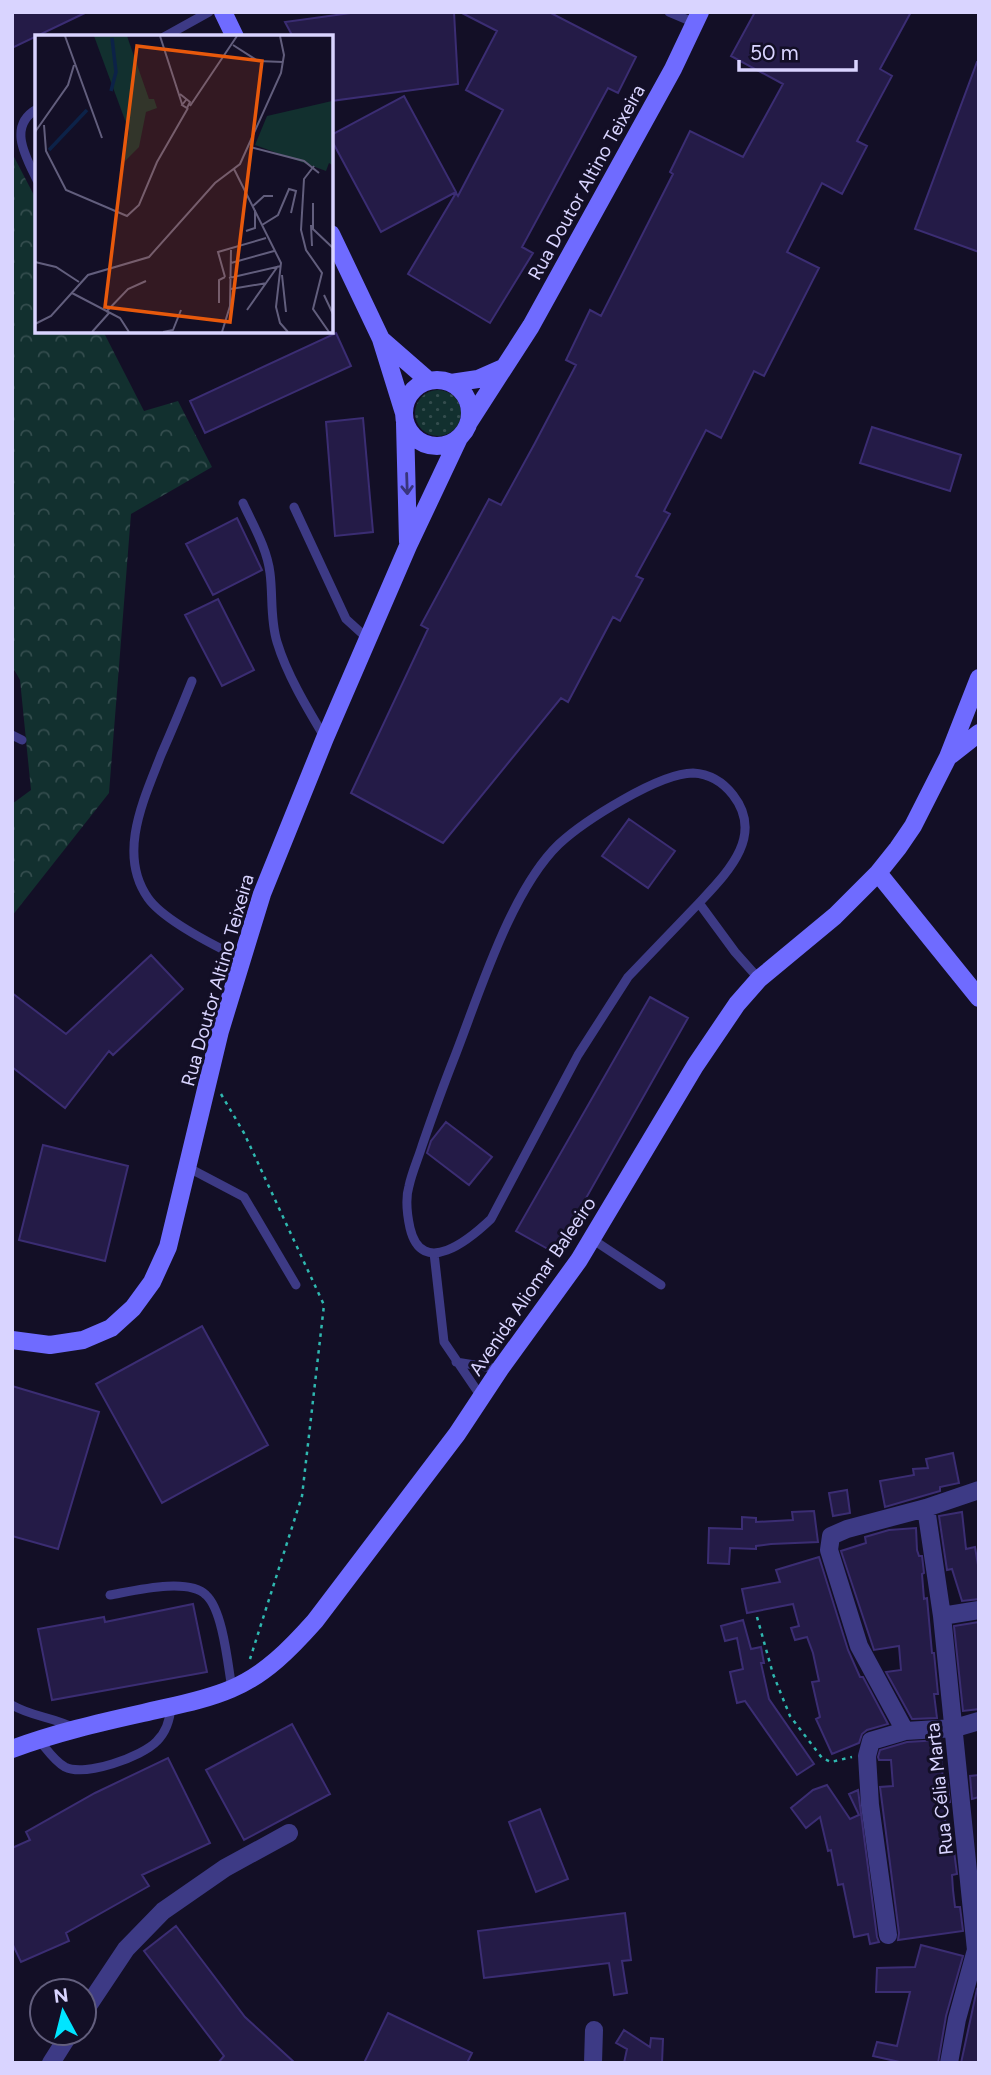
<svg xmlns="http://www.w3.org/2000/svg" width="991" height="2075" font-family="Figtree,sans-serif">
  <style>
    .grass { fill: url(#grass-dots) }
    .forest { fill: url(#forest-crowns) }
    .building { fill: #241b47; stroke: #3b2d73; stroke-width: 2 }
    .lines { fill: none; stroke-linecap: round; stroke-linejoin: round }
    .path { stroke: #2fb8b0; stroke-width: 2.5; stroke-dasharray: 3.5 5; stroke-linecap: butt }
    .lane { stroke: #3d3a85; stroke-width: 9 }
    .street { stroke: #3d3a85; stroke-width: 18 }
    .secondary { stroke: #6f6bff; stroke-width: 18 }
    .oneway { stroke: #38347d }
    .labels { text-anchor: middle; stroke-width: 6; stroke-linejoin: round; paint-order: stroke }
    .street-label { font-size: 19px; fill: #d9d4ff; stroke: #130f26 }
    .inset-river { fill: none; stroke: #0c2248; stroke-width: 3.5 }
    .inset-road { fill: none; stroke: #625e7d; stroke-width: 2 }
    .view { fill: #e8590c; fill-opacity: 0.15; stroke: #e8590c; stroke-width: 3.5 }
    .inset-edge { fill: none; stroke: #d9d4ff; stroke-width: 3.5 }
  </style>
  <defs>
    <pattern id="grass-dots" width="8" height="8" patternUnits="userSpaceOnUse" patternTransform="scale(1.75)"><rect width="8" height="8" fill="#12302f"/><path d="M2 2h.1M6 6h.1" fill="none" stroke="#344d4e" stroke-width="1.8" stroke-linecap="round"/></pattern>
    <pattern id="forest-crowns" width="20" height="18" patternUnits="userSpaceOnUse" patternTransform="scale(1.75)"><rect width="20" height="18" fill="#12302f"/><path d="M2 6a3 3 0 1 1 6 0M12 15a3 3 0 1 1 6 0" fill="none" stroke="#344d4e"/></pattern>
  </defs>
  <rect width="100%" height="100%" fill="#130f26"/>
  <path class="grass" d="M415 413a23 23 0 1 1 46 0a23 23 0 1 1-46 0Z"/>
  <path class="forest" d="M12,153L37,201V331H103L144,411L178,401L212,467L131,514L109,793L12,916V804L31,790L20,680L12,666Z"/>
  <path class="building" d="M12,12H87L12,48Z
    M358,12H454L458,84L331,101V37H293L285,22Z
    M460,12H549L636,57L618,93L608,88L522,247L533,253L490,323L408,274L456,193L458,196L503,110L466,90L497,31Z
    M755,12H911L880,69L892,76L857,141L867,146L842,194L822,183L787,252L819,268L764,376L754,371L721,438L706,430L664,511L670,514L636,576L643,579L620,621L613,617L568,702L561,698L443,843L351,793L428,629L421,625L489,499L501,505L535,443L576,365L566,360L590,310L601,316L673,174L670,172L690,131L743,157L783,84L731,56Z
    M977,62H979V252L915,229Z
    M404,96L456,192L381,232L331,139V135Z
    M336,333L351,366L205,433L190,401Z
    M363,418L373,532L335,536L326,422Z
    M872,427L961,455L950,491L860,463Z
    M237,518L262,570L213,595L186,544Z
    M218,599L254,670L222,686L185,615Z
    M629,819L675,851L648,888L602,856Z
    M151,955L183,989L113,1055L109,1051L65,1108L12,1067V993L66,1034Z
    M650,997L688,1018L555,1253L516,1231Z
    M446,1122L492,1157L469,1185L427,1153L431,1141Z
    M43,1145L128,1166L105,1261L19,1240Z
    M202,1326L268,1445L162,1503L96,1384Z
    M12,1386L99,1412L58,1549L12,1536Z
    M953,1453L959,1483L940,1487V1491L885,1507L880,1481L914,1475L913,1469L928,1468L926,1459Z
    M847,1490L850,1513L833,1516L829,1493Z
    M814,1511L818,1542L771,1544L756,1546V1549L730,1548L729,1564L708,1563L709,1528L742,1529V1517L756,1518V1522L793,1520L792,1512Z
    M962,1512L966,1549L975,1547L979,1571V1599L962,1601L952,1569L947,1570L939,1516Z
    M916,1528L917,1550L919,1556H922L924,1573L922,1574L924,1599L927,1598L932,1653H934L938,1694H934L937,1718L912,1719L886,1672L901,1670L899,1646L874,1650L841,1551L866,1543L865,1537L889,1530Z
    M819,1557L848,1650L860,1677H863L888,1724L867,1730L862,1734L859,1743L832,1754L816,1719L820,1717L812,1682L819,1681L813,1653L807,1637L795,1640L791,1628L799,1626L793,1604L747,1613L742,1589L780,1582L776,1570Z
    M193,1604L207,1672L52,1700L38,1629L104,1617L105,1622Z
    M743,1620L751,1649L761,1647L764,1663H761L769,1699L814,1764L797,1775L745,1701L737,1703L730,1672L743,1669L737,1638L725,1641L721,1626Z
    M979,1622V1709L963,1711L954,1626Z
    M292,1724L330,1794L244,1840L206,1770Z
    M940,1740L943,1781L947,1780L950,1802L947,1803V1810H945L946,1851H954L957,1874L952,1875L953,1890L955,1907H960L963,1931L898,1940L899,1933L880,1787L893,1786L891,1760H879L878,1757L880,1750L907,1742Z
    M168,1758L210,1843L142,1875L149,1886L66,1933L69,1941L21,1962L12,1943V1848L30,1840L26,1832L95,1793Z
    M979,1775V1797L972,1799L970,1776Z
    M827,1785L850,1819L859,1815L849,1794L858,1790L877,1937L879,1942L870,1944L868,1934L854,1937L843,1884L838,1885L831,1850L828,1851L820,1817L806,1828L791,1808L813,1790Z
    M540,1809L568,1879L536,1892L509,1822Z
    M625,1913L631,1960L622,1961L627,1993L614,1995L609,1963L484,1978L478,1931Z
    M176,1926L245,2017L295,2063H218L224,2056L144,1951Z
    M921,1945L963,1956L946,2016L938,2063H904L873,2056L877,2042L897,2046L910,1992H876L877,1968L915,1967Z
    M977,1989L979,1990V2063H961Z
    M388,2013L472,2053L467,2063H364Z
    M624,2030L650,2047L651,2038L663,2039L662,2063H624L627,2049L616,2043Z"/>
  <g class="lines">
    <path class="path" d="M221,1094L244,1133L324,1305L302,1496L250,1659
      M757,1617L773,1674L790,1716L822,1758L831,1762L852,1757"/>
    <path class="lane" d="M669,12L695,23
      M164,37L209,12
      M37,109C7,126 26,157 37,180
      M243,503C253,525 267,548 270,573C273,596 270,619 277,642C287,675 307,708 325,738
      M294,507L346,619L368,639
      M192,681C182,706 172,730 161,755C144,799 117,854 148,898C164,921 217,947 242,959
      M12,735L22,740
      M699,903L628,977L578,1055L491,1219C470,1239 422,1279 410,1228C407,1214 405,1199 409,1186C412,1172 418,1159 422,1146C432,1117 442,1089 453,1061C478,998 510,891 559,844C584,821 659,773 693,773C710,774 723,782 733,795C765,836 727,873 699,903L735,952L759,979
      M187,1167L244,1197L296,1285
      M592,1239L661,1285
      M434,1253L444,1342L482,1398
      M456,1362L499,1369
      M110,1595C133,1591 188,1577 206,1595C223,1610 228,1666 232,1689
      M12,1705C32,1717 54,1717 74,1728
      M38,1739C46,1748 54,1761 65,1767C85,1777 142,1757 157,1741C166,1732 170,1719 171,1707"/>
    <path class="street" d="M926,1508L942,1616L976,1950L957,2019L949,2063
      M942,1616L979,1610
      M905,1731L859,1646L829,1550L831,1536L847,1529L926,1508L979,1490
      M888,1935L870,1805L867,1756L871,1741L905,1731L955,1728L979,1721
      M84,2012L126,1949L163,1911L225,1868L289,1833
      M51,2063L70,2033
      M593,2063L594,2030"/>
    <path class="secondary" d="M223,12L235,37
      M331,234L381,339L404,413
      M382,340L429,381
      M404 413a33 33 0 1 1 66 0a33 33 0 1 1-66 0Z
      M451,383L478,379L503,368
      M469,422L531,326L673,69L700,12
      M405,423L408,542
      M951,755L979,733
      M878,873L979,998
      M12,1340L50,1345L83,1340L111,1328L133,1308L152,1282L168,1247L220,1031L262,894L325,738L408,546L459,438
      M12,1749C55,1733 98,1723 143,1713C172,1706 203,1701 231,1689C265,1675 291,1648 315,1621L457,1434L500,1369L579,1260L695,1066L737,1004L759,979L835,916L878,873L898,848L913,826L948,757L979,678"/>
  </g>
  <defs><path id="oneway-shaft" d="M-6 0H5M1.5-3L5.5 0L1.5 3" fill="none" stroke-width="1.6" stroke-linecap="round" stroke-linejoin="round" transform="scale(1.75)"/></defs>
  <use class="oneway" href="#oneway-shaft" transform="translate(407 484) rotate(88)"/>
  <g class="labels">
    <g class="street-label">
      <text transform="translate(586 182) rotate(-61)" y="7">Rua Doutor Altino Teixeira</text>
      <text transform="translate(217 980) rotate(-74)" y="7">Rua Doutor Altino Teixeira</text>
      <text transform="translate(532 1286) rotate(-56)" y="7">Avenida Aliomar Baleeiro</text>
      <text transform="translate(939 1789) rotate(-96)" y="7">Rua Célia Marta</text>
    </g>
  </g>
  <g transform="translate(35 35)">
    <rect width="298" height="298" fill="#130f26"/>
    <path d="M59,1H92L114,64H119L122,73L111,77L104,112L89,127L94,96ZM297,66V130L294,128L291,136L220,110L232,81Z" fill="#12302f"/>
    <path class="inset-river" d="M76,56L81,37L77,3M14,115L52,75"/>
    <path class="inset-road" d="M30,1L67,103M125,1L147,69M198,10L223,26L248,27M145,59L155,67L152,73L147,70L151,65M155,71L202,1M9,90L11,116L31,155L92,181L104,170L122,127L153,73M0,97L33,50L39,30M215,112L269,126L284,138M279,131L269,144L266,195L271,215L287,238L278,274L294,297M199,134L246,228L241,272L245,288L253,297M278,168V194L298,213M218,171L229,161H238M227,190L243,180L254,154L261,156L256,178M276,190L277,211M211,196L220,193V175M0,227L21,232L44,247M196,228L239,216M247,240L251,277M190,242L183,217L231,203M194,243L246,231M196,254L232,248M37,258L85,283L94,297M289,260L298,279M184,268V245L190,242M212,275L243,231M71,277L93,254L111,246M0,289L16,281L53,240L114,222L180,148L205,129L246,38L249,20L245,1M57,297L74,278M128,297L138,295L146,275M187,297L195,271L196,215"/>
    <path class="view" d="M102,11L227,26L195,287L70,272Z"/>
    <rect width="298" height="298" class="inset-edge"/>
  </g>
  <rect width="991" height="2075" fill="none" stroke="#d9d4ff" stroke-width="28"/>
  <g transform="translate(63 2012) rotate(353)"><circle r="33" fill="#130f26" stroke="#625e7d" stroke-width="2"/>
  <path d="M0-5L12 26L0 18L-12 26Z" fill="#00e5ff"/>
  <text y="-10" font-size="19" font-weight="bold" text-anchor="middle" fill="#d9d4ff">N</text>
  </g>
  <path d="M739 60v10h117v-10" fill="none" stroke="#d9d4ff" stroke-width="3.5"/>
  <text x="750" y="60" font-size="21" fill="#d9d4ff" stroke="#130f26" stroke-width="5" paint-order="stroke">50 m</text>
</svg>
